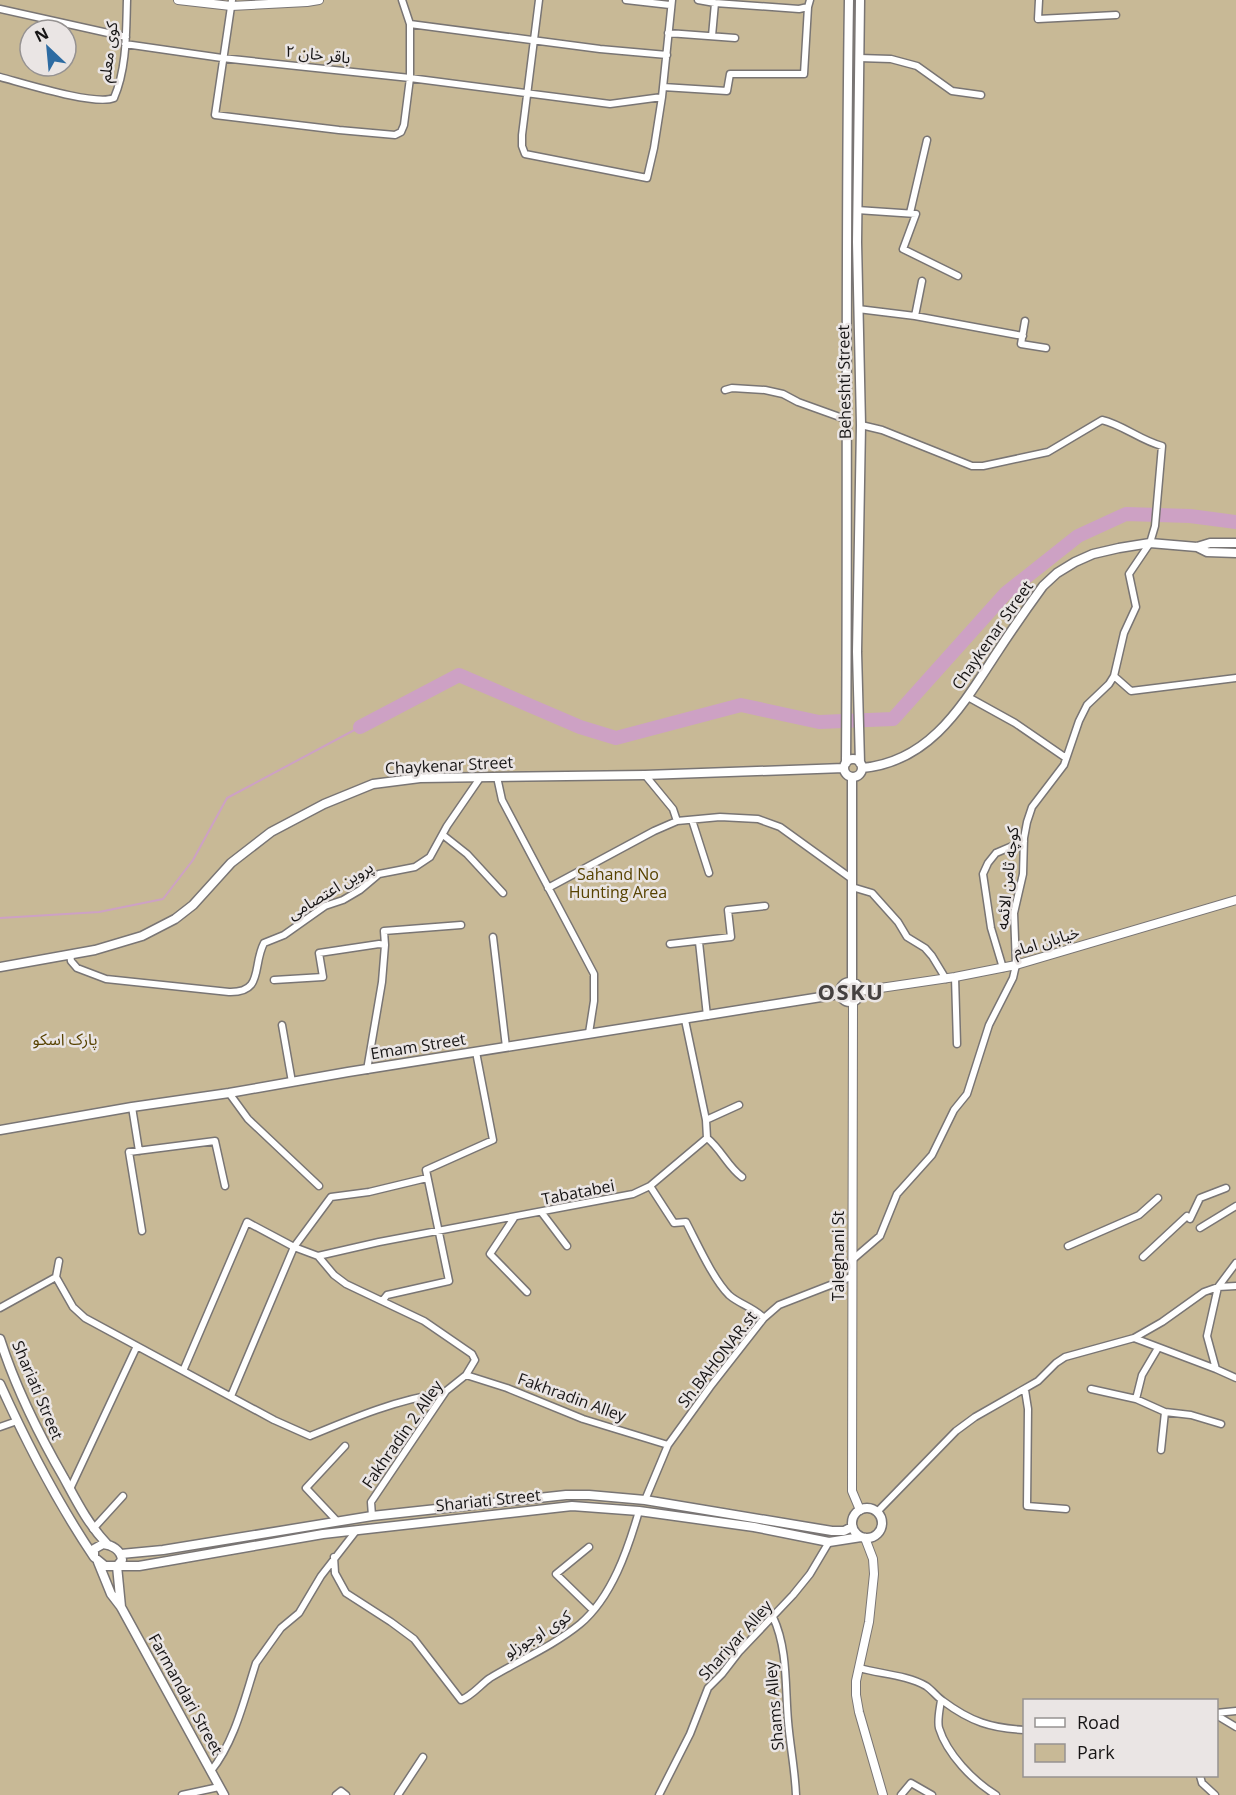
<svg xmlns="http://www.w3.org/2000/svg" width="1236" height="1795" font-family="'Open Sans','Noto Sans Arabic',sans-serif">
  <style>
    .green { fill: #c8b996; fill-rule: evenodd }
    .lines { fill: none; stroke-linecap: round; stroke-linejoin: round }
    .stream { stroke: #cda1c4; stroke-width: 2 }
    .river { stroke: #cda1c4; stroke-width: 14 }
    .minor-casing { stroke: #797574; stroke-width: 9 }
    .tertiary-casing { stroke: #797574; stroke-width: 10 }
    .secondary-casing { stroke: #797574; stroke-width: 11 }
    .minor { stroke: #fff; stroke-width: 6 }
    .tertiary { stroke: #fff; stroke-width: 8 }
    .secondary { stroke: #fff; stroke-width: 8 }
    .labels { text-anchor: middle; stroke-width: 5; stroke-linejoin: round; paint-order: stroke }
    .street-label { font-size: 16px; fill: #171515; stroke: #eae5e4 }
    .park-label { font-size: 16px; fill: #574201; stroke: #eae5e4 }
    .district-label { font-size: 22px; font-weight: bold; letter-spacing: 1.5px; fill: #454140; stroke: #eae5e4 }
  </style>
  <rect width="100%" height="100%" fill="#eae5e4"/>
  <path class="green" d="M0,0H1236V1795H0ZM30,30H66V66H30ZM1024,1700H1216V1776H1024Z"/>
  <g class="lines">
    <path class="stream" d="M0,918L99,912L163,899L193,860L227,798L360,727"/>
    <path class="river" d="M360,727L459,675L580,727L616,738L741,705L819,722L893,719L1006,593L1078,536L1126,514L1190,516L1236,522"/>
    <g class="minor-casing">
      <path id="minor" d="M232,0L215,115L339,130L395,135L401,132L404,125L410,78V24L402,0
        M539,0L522,135V146L525,154L647,178L654,148L662,97L672,0
        M626,0L670,5
        M698,0L715,3L799,9L808,7L810,0
        M1039,0L1038,19L1116,15
        M0,9L126,37
        M410,24L600,49L667,55
        M668,33L735,38
        M712,36L715,3
        M125,44L222,58L410,78L610,104L662,97
        M859,58L891,59L917,66L952,91L981,95
        M0,77C23,83 95,106 114,98C127,68 126,32 127,0
        M663,87L727,91L730,74H804L808,7
        M857,210L916,214L903,249L958,276
        M910,213L927,140
        M858,309L915,316L1023,336
        M915,316L922,281
        M1025,321L1021,344L1046,348
        M725,390L732,388L765,390L783,394L798,402L848,420
        M1114,676L1131,691L1236,678
        M968,697L1015,723L1066,758
        M645,775L673,809L677,821
        M497,777L502,800L594,974V1001L589,1033
        M692,820L709,873
        M443,835L467,854L503,893
        M852,887L872,893L898,922L907,937L925,948L932,956L946,979
        M548,888L654,831L677,821L720,817L758,819L780,827L852,879
        M493,937L506,1047
        M699,942L707,1016
        M670,944L731,937L728,910L765,906
        M385,945L384,931L461,925
        M70,954L71,961L77,968L106,979L229,992C264,993 252,966 264,943L284,935L325,906L343,900L360,890L379,874L415,867L430,857L447,826L480,778
        M1003,968L991,928L983,874L988,863L996,853L1024,841
        M955,977L957,1044
        M274,980L323,977L319,953L379,944L385,945L382,982L367,1070
        M282,1025L292,1082
        M229,1093L248,1119L319,1186
        M132,1107L139,1151
        M706,1120L739,1105
        M707,1138C721,1149 728,1167 742,1177
        M650,1186L674,1223L686,1222C697,1243 713,1279 729,1295C739,1304 753,1307 764,1318
        M542,1213L567,1246
        M514,1218L490,1254L527,1292
        M1190,1219L1200,1198L1226,1188
        M1200,1228L1236,1206
        M142,1231L129,1152L215,1141L225,1186
        M1068,1246L1139,1215L1158,1198
        M318,1256L379,1242L633,1194L650,1186L707,1138L706,1120L685,1020
        M1143,1257L1187,1216
        M852,1260L880,1236L897,1194L932,1155L954,1110L967,1094L989,1025L1013,978L1016,965L1014,913L1023,874L1024,838L1027,822L1032,807L1064,765L1079,721L1087,705L1109,684L1114,676L1124,633L1136,607L1129,574L1150,543L1155,526L1162,446C1140,440 1123,425 1102,420L1048,452L983,466H972L882,430L861,425
        M1236,1263L1218,1287L1207,1336L1216,1369L1236,1378
        M56,1277L73,1307L85,1318L274,1420L310,1436C353,1418 398,1399 444,1393
        M383,1300L387,1295L449,1281L426,1170L493,1140L476,1052
        M0,1308L56,1277L59,1261
        M1134,1338L1216,1369
        M1158,1348L1142,1375L1136,1399L1165,1412L1161,1450
        M183,1371L247,1222L294,1247L318,1256L334,1275L346,1284L424,1321L472,1354L475,1360L466,1375L446,1391L371,1502L372,1516
        M466,1375L507,1388L583,1419L668,1445
        M1091,1389L1136,1399
        M1025,1390L1028,1409L1027,1506L1066,1509
        M231,1396L294,1247L331,1197L369,1192L427,1178
        M1165,1412L1191,1415L1221,1424
        M0,1427L17,1421
        M70,1489L137,1346
        M645,1500L668,1445L710,1387L764,1318L779,1305L851,1277
        M877,1512L956,1431L975,1417L1038,1381L1056,1363L1065,1357L1134,1338L1162,1322L1204,1292L1218,1287L1236,1286
        M337,1521L306,1488L345,1446
        M93,1529L123,1496
        M589,1547L556,1574L593,1610
        M334,1557L335,1573L346,1593L391,1622L414,1639L461,1700C473,1695 480,1685 490,1678C520,1660 553,1646 580,1624C612,1597 628,1549 639,1511
        M773,1617C788,1649 785,1687 788,1721C790,1746 795,1770 796,1795
        M859,1668C880,1674 907,1675 926,1686C932,1690 937,1697 943,1701C971,1722 991,1728 1024,1730
        M941,1700C940,1708 937,1720 939,1728C947,1754 973,1781 996,1795
        M1216,1713L1236,1711
        M1216,1715L1236,1727
        M211,1771C235,1741 244,1700 256,1663L281,1628L299,1613L321,1576L356,1531
        M1200,1776L1202,1783L1215,1795
        M182,1795L219,1787
        M336,1795L341,1791L346,1795
        M398,1795L423,1757
        M659,1795L690,1734L708,1688L722,1674L739,1652L793,1595L810,1574L829,1542
        M901,1795L911,1783L932,1795"/>
    </g>
    <g class="tertiary-casing">
      <path id="tertiary" d="M178,0L231,6L307,2L319,0
        M860,991L955,977L1016,965L1236,900
        M853,1001L852,1491L860,1510
        M865,1538L873,1559L874,1574L869,1622L856,1681V1695L859,1712L883,1795"/>
    </g>
    <g class="secondary-casing">
      <path id="secondary" d="M860,0L857,242L861,425L857,652L860,763
        M1197,547L1207,552L1236,553
        M844 768a9 9 0 1 1 18 0a9 9 0 1 1-18 0Z
        M846,763C848,508 845,254 849,0
        M862,768C930,762 962,706 996,654C1011,631 1027,608 1043,586L1057,573L1075,562L1093,554L1119,548L1150,543L1197,547L1210,543H1236
        M0,967L95,950L142,936L175,919L193,905L231,863L271,832L324,804L373,784L420,778L645,775L844,768
        M840 992a10 10 0 1 1 20 0a10 10 0 1 1-20 0Z
        M852,982V777
        M0,1130L132,1107L229,1093L348,1072L840,994
        M0,1339C16,1389 38,1433 64,1478C77,1502 88,1524 107,1544
        M0,1384C27,1444 57,1502 94,1557
        M852 1523a15 15 0 1 1 30 0a15 15 0 1 1-30 0Z
        M103,1544C112,1545 121,1550 122,1560L117,1566H105L94,1557V1549Z
        M121,1554L163,1550L372,1516L566,1495H589L645,1500L832,1531H844L852,1527
        M98,1562L111,1594L121,1607L224,1795
        M121,1607L117,1566H139L323,1534L572,1506L639,1511L754,1527L829,1542L861,1537"/>
    </g>
    <use href="#minor" class="minor"/>
    <use href="#tertiary" class="tertiary"/>
    <use href="#secondary" class="secondary"/>
  </g>
  <g class="labels">
    <g class="street-label">
      <text transform="translate(108 52) rotate(-83)" y="6">کوی معلم</text>
      <text transform="translate(318 54) rotate(6)" y="6">باقر خان ۲</text>
      <text transform="translate(844 382) rotate(-91)" y="6">Beheshti Street</text>
      <text transform="translate(992 635) rotate(-55)" y="6">Chaykenar Street</text>
      <text transform="translate(449 765) rotate(-3)" y="6">Chaykenar Street</text>
      <text transform="translate(1007 878) rotate(-84)" y="6">کوچه ثامن الائمه</text>
      <text transform="translate(330 890) rotate(-31)" y="6">پروین اعتصامی</text>
      <text transform="translate(1046 941) rotate(-17)" y="6">خیابان امام</text>
      <text transform="translate(418 1046) rotate(-9)" y="6">Emam Street</text>
      <text transform="translate(578 1192) rotate(-11)" y="6">Tabatabei</text>
      <text transform="translate(838 1256) rotate(-90)" y="6">Taleghani St</text>
      <text transform="translate(717 1359) rotate(-52)" y="6">Sh.BAHONAR.st</text>
      <text transform="translate(38 1390) rotate(67)" y="6">Shariati Street</text>
      <text transform="translate(572 1397) rotate(20)" y="6">Fakhradin Alley</text>
      <text transform="translate(402 1434) rotate(-55)" y="6">Fakhradin 2 Alley</text>
      <text transform="translate(488 1500) rotate(-6)" y="6">Shariati Street</text>
      <text transform="translate(537 1634) rotate(-32)" y="6">کوی اوجوزلو</text>
      <text transform="translate(735 1640) rotate(-48)" y="6">Shariyar Alley</text>
      <text transform="translate(186 1694) rotate(61)" y="6">Farmandari Street</text>
      <text transform="translate(774 1706) rotate(-95)" y="6">Shams Alley</text>
    </g>
    <g class="park-label">
      <text x="618" y="880">Sahand No<tspan x="618" dy="18">Hunting Area</tspan></text>
      <text x="65" y="1045">پارک اسکو</text>
    </g>
    <g class="district-label">
      <text x="851" y="1000">OSKU</text>
    </g>
  </g>
  <rect x="1023" y="1699" width="195" height="78" fill="#eae5e4" stroke="#969291" stroke-width="1.5"/>
  <rect x="1035" y="1718" width="30" height="9" fill="#ffffff" stroke="#969291" stroke-width="1.5"/>
  <text x="1077" y="1729" font-size="18" fill="#171515">Road</text>
  <rect x="1035" y="1744" width="30" height="18" fill="#c8b996" stroke="#969291" stroke-width="1.5"/>
  <text x="1077" y="1759" font-size="18" fill="#171515">Park</text>
  <g transform="translate(48 48) rotate(334)"><circle r="28" fill="#eae5e4" stroke="#969291" stroke-width="1.5"/>
  <path d="M0-4.5L10 22L0 15L-10 22Z" fill="#2d6ba2"/>
  <text y="-9" font-size="16" font-weight="bold" text-anchor="middle" fill="#171515">N</text>
  </g>
</svg>
